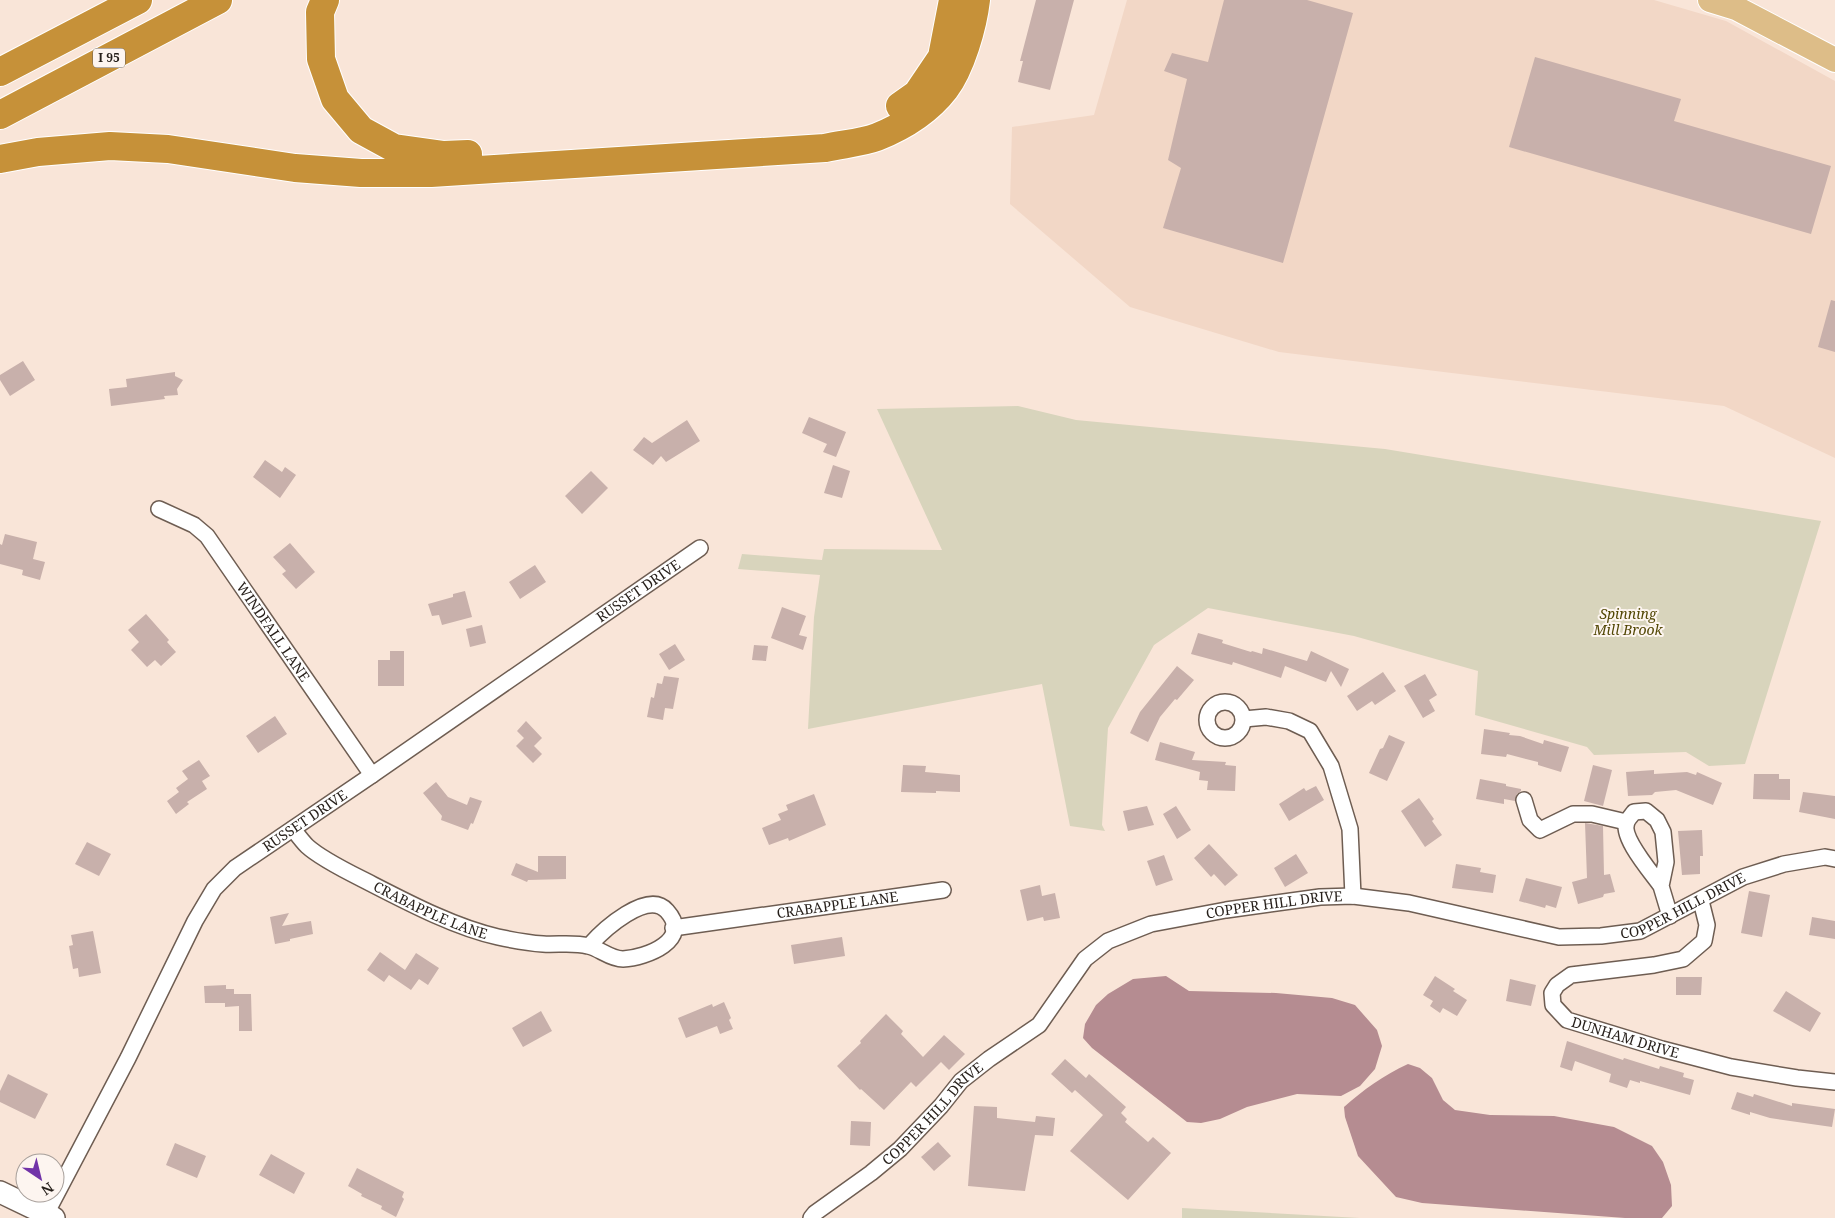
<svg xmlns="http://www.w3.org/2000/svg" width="1835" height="1218" font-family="'Noto Serif',serif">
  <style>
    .built { fill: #f2d7c6 }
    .green { fill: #d8d4bc }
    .water { fill: #b58c91 }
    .building { fill: #c8b0ab }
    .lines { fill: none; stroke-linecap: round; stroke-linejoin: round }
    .street-casing { stroke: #6e5d52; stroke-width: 18 }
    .secondary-casing { stroke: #6e5d52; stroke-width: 24 }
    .primary-casing { stroke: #fff; stroke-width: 26 }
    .highway-casing { stroke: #fff; stroke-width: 30 }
    .street { stroke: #fff; stroke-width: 15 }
    .secondary { stroke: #fff; stroke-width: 21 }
    .primary { stroke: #ddbd88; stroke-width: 24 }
    .highway { stroke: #c69139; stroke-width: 28 }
    .labels { text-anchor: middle; stroke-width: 4; stroke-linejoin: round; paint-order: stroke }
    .shield { fill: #fdf5f0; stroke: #665f5a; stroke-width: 1 }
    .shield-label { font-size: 12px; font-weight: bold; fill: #261f1a }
    .street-label { font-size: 14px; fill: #261f1a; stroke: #fdf5f0 }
    .park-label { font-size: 14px; font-style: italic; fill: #514603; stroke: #fdf5f0 }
  </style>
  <rect width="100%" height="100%" fill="#f9e5d8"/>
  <path class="built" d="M1127,0H1654L1726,21L1835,81V458L1724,406L1279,352L1130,307L1010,204L1012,127L1094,115Z"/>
  <path class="green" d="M1018,406L1076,420L1385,449L1821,521L1745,764L1709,766L1686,752L1594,755L1587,747L1475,715L1478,671L1354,636L1208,608L1154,645L1108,728L1102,825L1105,831L1070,826L1042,684L808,729L814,617L820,575L738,569L742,554L822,560L824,549L942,550L877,409Z
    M1182,1208L1360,1218H1182Z"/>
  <path class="water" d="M1166,976L1189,991L1276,993L1332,998L1355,1005L1377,1030L1382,1046L1375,1069L1360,1086L1341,1096L1297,1094L1247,1107L1220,1119L1201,1123L1187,1122L1092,1048L1083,1038L1085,1024L1096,1005L1108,994L1133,979Z
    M1408,1064L1420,1068L1432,1078L1443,1100L1455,1110L1490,1115L1554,1116L1614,1127L1652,1146L1663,1162L1671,1185L1672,1206L1662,1218H1625L1422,1203L1396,1197L1358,1156L1345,1117L1344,1107C1363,1090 1384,1075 1408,1064Z"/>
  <path class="building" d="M1036,0H1074L1050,90L1018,82L1023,61H1020Z
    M1224,0H1307L1353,13L1283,263L1163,228L1181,168L1168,160L1187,79L1164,71L1172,53L1208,62Z
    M1535,57L1681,99L1674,121L1831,166L1811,234L1509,147Z
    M1831,300L1835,301V352L1818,347Z
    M23,361L35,380L10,396L0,380V375Z
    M175,372V376L183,380L177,389L178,395L164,396L165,399L111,406L109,389L127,387L126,379Z
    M809,417L846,432L836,457L823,452L827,444L802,433Z
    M687,420L700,441L666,462L661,456L653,465L633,450L644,437L652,443Z
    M265,460L282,472L285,467L296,475L280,498L253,477Z
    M833,465L850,471L842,498L824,493Z
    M591,471L608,488L582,514L565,496Z
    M5,534L37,542L33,559L45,562L40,580L22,575L23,570L0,564V544L2,545Z
    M290,543L315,572L296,589L282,574L286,571L273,557Z
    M535,565L546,582L520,599L509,582Z
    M465,591L472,617L442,625L439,615L432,616L428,604L453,597V594Z
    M782,607L806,616L799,635L807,637L803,650L771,638Z
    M146,614L169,640L167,642L176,652L161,666L155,660L147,667L131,650L139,642L128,630Z
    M482,625L486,643L470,647L466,629Z
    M1198,633L1223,640L1222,643L1251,652L1252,651L1262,654L1263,648L1307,661L1311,651L1349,669L1341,687L1331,671L1326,682L1285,666L1281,678L1233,662L1232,665L1191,654Z
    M675,644L685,660L669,670L659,654Z
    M754,645L768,646L766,661L752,660Z
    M390,651H404V686H378V660H390Z
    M1177,666L1194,680L1177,700L1175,699L1160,717L1148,742L1130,733L1140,712Z
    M1383,672L1396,691L1375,705L1372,701L1357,711L1347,696Z
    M1425,674L1437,695L1429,700L1435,711L1423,718L1404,686Z
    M664,676L679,678L673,709L665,708L663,720L647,717L651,697L654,698L657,683L662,684Z
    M275,716L287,734L258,753L246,736Z
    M526,721L542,738L534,746L542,754L533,763L516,746L524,738L517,731Z
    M1484,729L1510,733L1509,735L1520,736L1543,744L1544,740L1569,747L1561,772L1538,765V762L1507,754L1506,757L1481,754Z
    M1389,735L1405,742L1387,781L1369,773L1380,749L1383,748Z
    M1160,742L1195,752L1192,760L1226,762L1225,765L1236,766L1235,791L1207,790L1208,781L1199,780L1200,772L1155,760Z
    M199,760L210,776L202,781L207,789L187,802L189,804L176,814L167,801L179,792L176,788L188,779L182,771Z
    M903,765L926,766L925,772L960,775V792L936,791V793L901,792Z
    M1593,765L1612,770L1603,806L1584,801Z
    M1654,770V774L1687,772L1696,775L1697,772L1722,783L1713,805L1676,790L1655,792L1652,795L1628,796L1626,772Z
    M1754,774H1779V779H1790V800L1753,799Z
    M1480,779L1506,784V786L1521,789V791L1517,794L1515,801L1504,799V804L1476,799Z
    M436,782L448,797L467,805L470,797L482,801L473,824L471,823L468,830L441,820L442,816L423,793Z
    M1316,786L1324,800L1289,821L1279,804L1304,788L1306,791Z
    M1803,792L1835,796V819L1799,812Z
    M814,794L826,825L789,841L788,838L769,845L762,828L781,820L778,814L788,810L786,805Z
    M1419,798L1434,819L1432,821L1442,835L1425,847L1401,811Z
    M1147,806L1154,825L1128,831L1123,811Z
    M1176,806L1191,830L1177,839L1163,814Z
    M1585,823L1603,826L1604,875L1610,874L1615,892L1604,894L1603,897L1578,904L1572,882L1587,878Z
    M1702,830L1703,856H1700V874L1682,875L1678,831Z
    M87,842L111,854L99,876L75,864Z
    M1209,844L1238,875L1225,886L1214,874L1211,877L1194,858Z
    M1296,854L1308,873L1285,887L1274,868Z
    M1164,855L1173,880L1156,886L1147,861Z
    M538,856H566V879L528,880L527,882L511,875L516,863L538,872Z
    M1456,864L1481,868L1480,872L1496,875L1493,893L1452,888Z
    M1526,878L1562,887L1556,908L1546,905L1545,908L1519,901Z
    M1040,885L1042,896L1055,893L1060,918L1044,921L1043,917L1027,921L1020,890Z
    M1749,891L1770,895L1762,937L1741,933Z
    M289,913L282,926L311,921L313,934L290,939V941L275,944L270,917Z
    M1812,917L1835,921V939L1809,935Z
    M93,931L101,973L79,977L78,968L73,969L69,946L73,945L71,935Z
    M842,937L845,956L794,964L791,945Z
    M380,952L405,970L416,953L439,968L428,985L419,979L411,990L389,975L384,982L367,970Z
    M1435,976L1455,989L1453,991L1467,1000L1457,1016L1443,1008L1440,1013L1430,1006L1433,1001L1423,995Z
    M1676,977H1702L1701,995H1676Z
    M1510,979L1536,985L1531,1006L1506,1001Z
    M226,985V989H234V994H251L252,1031H239V1006L225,1007V1003H205L204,986Z
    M1786,991L1821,1013L1810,1032L1773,1011Z
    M724,1002L731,1018L729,1020L733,1029L720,1034L717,1026L686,1038L678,1018L712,1004L713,1007Z
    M541,1011L552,1031L523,1047L512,1028Z
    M886,1014L903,1031L901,1034L923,1057L944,1035L965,1054L949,1070L941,1062L916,1087L911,1082L884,1110L861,1089L860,1090L837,1066L861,1043L860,1041Z
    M1567,1041L1623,1060L1624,1058L1659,1069L1660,1066L1684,1073L1683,1077L1694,1080L1690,1095L1640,1081V1083L1630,1080L1627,1088L1609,1082L1611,1074L1575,1061L1572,1071L1560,1067Z
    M1065,1059L1086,1078L1089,1074L1126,1107L1121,1113L1127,1119L1125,1122L1148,1142L1153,1137L1171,1153L1128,1200L1070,1151L1103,1115L1075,1090L1072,1093L1051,1074Z
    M8,1074L48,1094L35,1119L0,1102V1091Z
    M1737,1092L1753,1097L1754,1094L1792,1106V1103L1835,1109L1832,1127L1770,1118L1750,1112V1115L1731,1109Z
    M974,1106L997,1107V1118L1035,1122L1036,1116L1055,1118L1053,1136L1035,1135L1025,1191L968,1186Z
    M851,1121L871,1122L870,1146L850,1145Z
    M938,1142L951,1156L934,1171L921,1157Z
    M175,1143L206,1156L197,1178L166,1165Z
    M271,1154L305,1173L294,1194L259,1175Z
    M357,1168L404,1192L402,1197L404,1199L396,1217L381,1209L382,1206L361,1196L362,1194L348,1186Z"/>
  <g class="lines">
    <g class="street-casing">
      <g id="street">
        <path id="s1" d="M159,509L194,525L207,536L372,775"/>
        <circle cx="1225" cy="720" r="18"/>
        <path d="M1244,719L1266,717L1289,721L1310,731L1331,766L1350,829L1353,896"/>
        <path d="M1524,800L1530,820L1540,830L1573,814H1592L1626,822"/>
        <path id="s2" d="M293,829C297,834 302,841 307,846C320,858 346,871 362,879C403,900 453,927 498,937C512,940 528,943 543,944C557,945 574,942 588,946C599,948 610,959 623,959C646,958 693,940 667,911C648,889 603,930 589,946"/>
        <path d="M1661,886C1652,873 1620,837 1627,822C1628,819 1632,815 1634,812L1646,811L1657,820L1663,832L1666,862L1661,886L1670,916"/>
        <path id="s3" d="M1701,901L1707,925L1704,941L1683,959L1654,965L1571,975L1557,985L1552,993L1553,1005L1567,1020L1662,1049L1731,1067L1797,1078L1835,1082"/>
        <path id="s4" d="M673,928L943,890"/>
        <path id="s5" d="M46,1214L128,1058L195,921L214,889L235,868L372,775L700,548"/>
        <path id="s6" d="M811,1218L815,1213L871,1173L900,1149L941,1106L961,1081L989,1059L1039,1025L1085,959L1108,941L1151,924L1226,910L1320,897L1353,896L1409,903L1559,937L1601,936L1640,931L1743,877L1784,864L1825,857L1835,859"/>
      </g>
    </g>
    <g class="secondary-casing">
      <path id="secondary" d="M0,1192L54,1218"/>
    </g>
    <g class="primary-casing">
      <path id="primary" d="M1710,0L1736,8L1835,60"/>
    </g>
    <g class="highway-casing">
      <path id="highway" d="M325,0L320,12L321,59L335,99L361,130L394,148L444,155L468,154
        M0,72L138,0
        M900,106L917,94L942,57L953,0
        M0,115L218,0
        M0,159L38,152L110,146L168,149L295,168L361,173H431L825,148C842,144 861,143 877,137C902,127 928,111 945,89C961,68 973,26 976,0"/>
    </g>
    <use href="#street" class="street"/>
    <use href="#secondary" class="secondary"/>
    <use href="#primary" class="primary"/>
    <use href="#highway" class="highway"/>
  </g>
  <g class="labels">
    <rect class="shield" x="93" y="48.5" width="32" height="19" rx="4"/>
    <g class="shield-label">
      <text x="109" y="62">I 95</text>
    </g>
    <g class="street-label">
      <text dy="5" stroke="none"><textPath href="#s5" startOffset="885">RUSSET DRIVE</textPath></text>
      <text dy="5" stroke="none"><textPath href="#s1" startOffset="172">WINDFALL LANE</textPath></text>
      <text dy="5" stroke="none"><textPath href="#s5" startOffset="480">RUSSET DRIVE</textPath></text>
      <text dy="5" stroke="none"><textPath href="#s4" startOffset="166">CRABAPPLE LANE</textPath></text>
      <text dy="5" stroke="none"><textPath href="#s6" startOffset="581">COPPER HILL DRIVE</textPath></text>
      <text dy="5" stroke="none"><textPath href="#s6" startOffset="1001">COPPER HILL DRIVE</textPath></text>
      <text dy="5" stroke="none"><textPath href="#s2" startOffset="162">CRABAPPLE LANE</textPath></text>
      <text dy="5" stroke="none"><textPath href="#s3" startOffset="302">DUNHAM DRIVE</textPath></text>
      <text dy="5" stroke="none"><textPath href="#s6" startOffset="161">COPPER HILL DRIVE</textPath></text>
    </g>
    <g class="park-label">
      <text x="1628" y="619">Spinning<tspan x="1628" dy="16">Mill Brook</tspan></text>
    </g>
  </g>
  <g transform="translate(40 1178) rotate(145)"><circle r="24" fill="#fdf5f0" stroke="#a79f9a"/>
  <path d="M0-4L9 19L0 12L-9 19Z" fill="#7133a8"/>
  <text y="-8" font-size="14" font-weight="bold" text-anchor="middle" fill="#261f1a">N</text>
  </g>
</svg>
